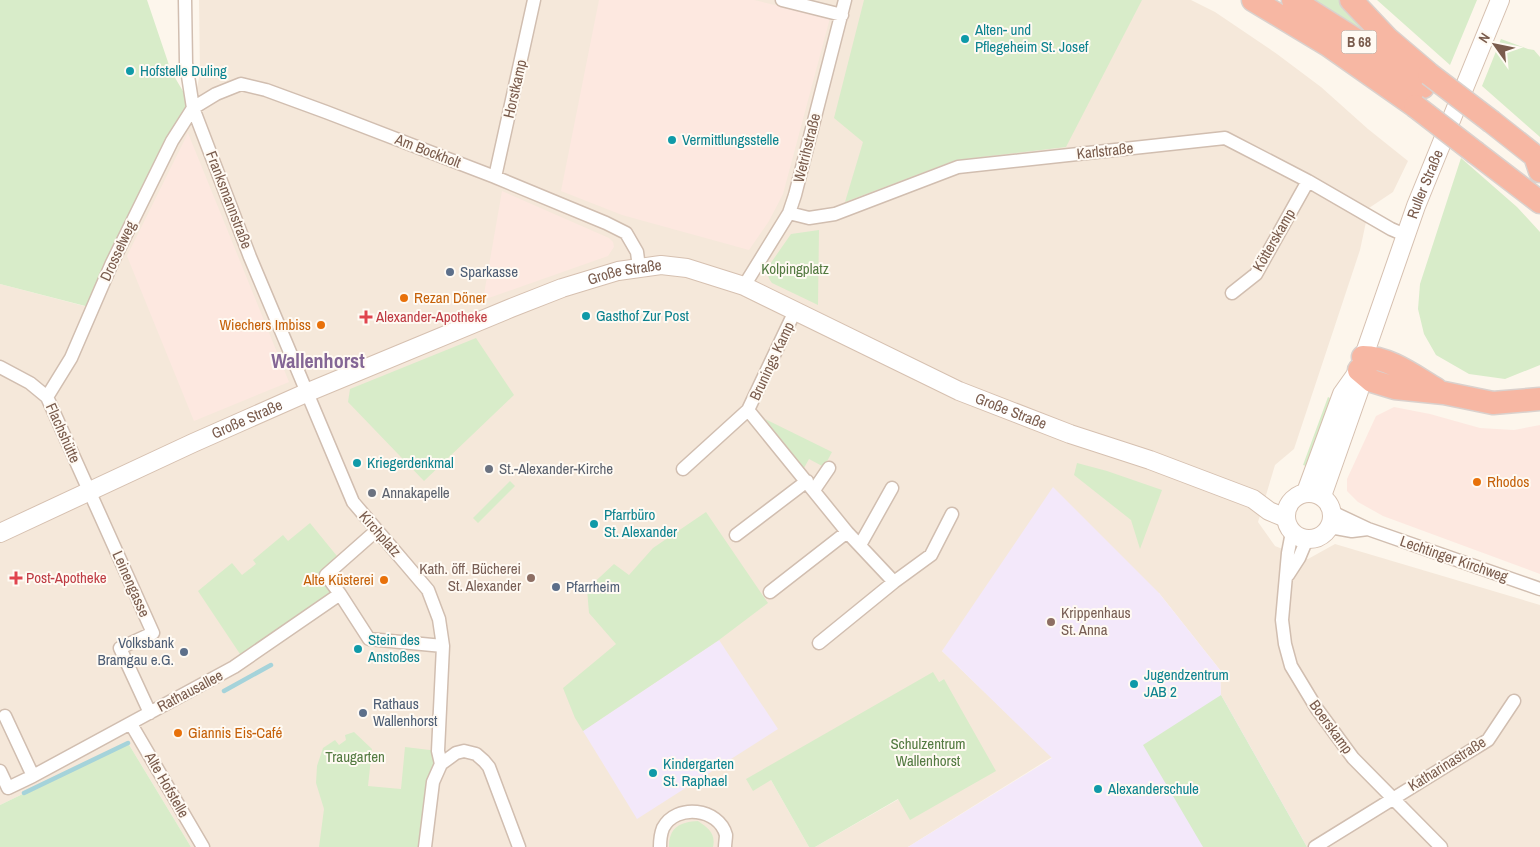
<svg xmlns="http://www.w3.org/2000/svg" width="1540" height="847" font-family="'Archivo Narrow',sans-serif">
  <style>
    .residential { fill: #f5e8da }
    .commercial { fill: #fde8e0 }
    .education { fill: #f3e8fa }
    .green { fill: #d8ecc9 }
    .lines { fill: none; stroke-linecap: round; stroke-linejoin: round }
    .stream { stroke: #a5d3da; stroke-width: 4.5 }
    .street-casing { stroke: #d1beb0; stroke-width: 15 }
    .secondary-casing { stroke: #d6c0b0; stroke-width: 20 }
    .highway-casing { stroke: #dad1cd; stroke-width: 25 }
    .street { stroke: #fff; stroke-width: 12 }
    .secondary { stroke: #fff; stroke-width: 18 }
    .highway { stroke: #f7b7a3; stroke-width: 22 }
    .highway-bridge-casing { stroke: #dad1cd; stroke-width: 25; stroke-linecap: butt }
    .highway-bridge { stroke: #f7b7a3; stroke-width: 22 }
    .culture-dot { fill: #0f9aa8; stroke: #fffaf3; stroke-width: 2 }
    .service-dot { fill: #5c6f8a; stroke: #fffaf3; stroke-width: 2 }
    .food-dot { fill: #e8710a; stroke: #fffaf3; stroke-width: 2 }
    .health-dot { fill: #e0444e; stroke: #fffaf3; stroke-width: 2 }
    .worship-dot { fill: #6b7280; stroke: #fffaf3; stroke-width: 2 }
    .education-dot { fill: #8d6e63; stroke: #fffaf3; stroke-width: 2 }
    .labels { text-anchor: middle; stroke-width: 4; stroke-linejoin: round; paint-order: stroke }
    .shield { fill: #fffaf3; stroke: #a28b7f; stroke-width: 1 }
    .shield-label { font-size: 14px; font-weight: bold; fill: #7a5c4d }
    .culture-label { font-size: 15px; fill: #0d838f; stroke: #fffaf3; text-anchor: start }
    .street-label { font-size: 15px; fill: #7a5c4d; stroke: #fffaf3 }
    .park-label { font-size: 15px; fill: #537a41; stroke: #fffaf3 }
    .service-label { font-size: 15px; fill: #4e5e75; stroke: #fffaf3; text-anchor: start }
    .food-label { font-size: 15px; fill: #c56008; stroke: #fffaf3; text-anchor: start }
    .health-label { font-size: 15px; fill: #be3a42; stroke: #fffaf3; text-anchor: start }
    .worship-label { font-size: 15px; fill: #5b616d; stroke: #fffaf3; text-anchor: start }
    .education-label { font-size: 15px; fill: #785e54; stroke: #fffaf3; text-anchor: end }
    .district-label { font-size: 20px; font-weight: bold; fill: #846695; stroke: #fffaf3 }
  </style>
  <rect width="100%" height="100%" fill="#fdf6ec"/>
  <path class="residential" d="M199,0H1191L1215,12L1277,54L1321,87L1368,129L1408,161L1393,192L1369,208L1360,250L1294,449L1275,465L1258,522L1275,546L1308,559L1335,544L1540,605V847H1307L1221,695L1220,670L1159,593L942,651L1052,757L908,847H815L899,799L910,819L944,679L771,780L809,847H191L128,743L0,805V284L92,308L193,108L200,73Z"/>
  <path class="commercial" d="M599,0H754L830,18L783,194L769,221L749,250L622,215L561,191Z
    M188,133L289,382L194,421L127,256Z
    M502,191L609,238L613,242L614,247L608,256L483,300Z
    M1394,407L1430,414L1480,428L1514,430L1540,425V574L1383,516L1358,502L1347,491V479L1376,416Z"/>
  <path class="education" d="M1053,487L1159,593L1220,670L1221,695L1307,847H908L1052,758L942,651Z
    M719,640L778,729L637,819L583,731Z"/>
  <path class="green" d="M0,0H147L171,71L193,108L93,308L0,284Z
    M864,0H1142L1066,147L956,160L845,202L863,142L834,118Z
    M1305,0H1339L1349,12L1404,65Z
    M1377,0H1477L1450,65Z
    M1501,39L1528,49L1534,50L1540,57V137L1482,86Z
    M1461,158L1517,207L1540,232V365L1505,379L1469,374L1436,355L1424,334L1418,309L1420,284Z
    M819,230L818,305L772,283C768,278 767,274 768,267L791,234Z
    M476,338L514,395L424,481L348,402L350,389Z
    M1328,397L1330,398L1323,430L1309,467L1303,465Z
    M765,419L832,452L824,467L809,459L804,468Z
    M1077,463L1107,471L1162,490L1140,549L1131,520L1074,475Z
    M510,481L515,486L478,523L473,518Z
    M706,512L768,603L719,640L583,731L575,718L563,688L616,644L589,613L587,589L614,564L629,575L653,548Z
    M310,523L341,561L326,575L340,594L244,660L198,591L232,563L242,575L256,564L253,560L283,535L288,541Z
    M933,672L939,682L944,679L996,771L910,820L898,799L815,847H809L771,780L753,791L746,779Z
    M1221,695L1307,847H1203L1143,745Z
    M354,732L372,749L368,786L401,789L405,747L438,751L425,847H319L324,809L316,783L317,766L323,748L335,740L339,745L346,740L345,735Z
    M128,743L191,847H0V805Z
    M698,821C708,828 716,833 713,847H669C669,827 680,822 698,821Z"/>
  <g class="lines">
    <path class="stream" d="M224,691L271,665
      M24,793L128,743"/>
    <g class="street-casing">
      <path id="street" d="M185,0L186,63L193,108L250,257L353,502L428,590L439,619L443,646L438,751L441,764
        M782,0L842,15
        M495,177L534,0
        M789,213L809,218L835,214L958,167L1225,138L1308,181L1391,229L1405,235
        M744,286L789,213L795,195L845,0
        M1232,293L1256,274L1308,181
        M0,367L30,383L47,397L153,633L120,648L150,713
        M47,397L71,358L112,263L172,141L193,108L216,94L241,84L266,90L326,112L495,177L606,223L626,233L637,252L639,267
        M748,410L847,532L894,582L931,555L952,514
        M683,469L748,410L795,311
        M814,490L829,468
        M1332,512L1368,529L1540,589
        M1330,527L1352,531L1368,529
        M1292,532L1288,553L1282,620L1285,644L1291,666L1317,709L1353,758L1441,847
        M736,535L807,481
        M860,545L892,488
        M1288,575L1299,558L1307,539
        M770,592L847,532
        M340,594L326,575L377,530
        M819,643L894,582
        M5,716L33,776
        M131,724L203,847
        M0,771L8,788L33,776L234,667L340,594L369,639L443,646
        M425,847L433,782L441,764L456,753L464,751L476,754L484,761L489,767L519,847
        M660,847C660,841 661,833 663,828C676,803 719,808 726,835C726,838 725,844 725,847
        M1315,847L1488,740L1514,701"/>
    </g>
    <g class="secondary-casing">
      <g id="secondary">
        <path id="s1" d="M1306,492L1342,394L1359,370L1416,206L1500,0"/>
        <circle cx="1309" cy="516" r="23"/>
        <path d="M1322,496L1359,391V370"/>
        <path id="s2" d="M0,533L193,443L306,393L511,308L562,288L618,271L661,265L687,268L744,286L959,391L1070,434L1150,460L1253,499L1269,511L1286,518"/>
      </g>
    </g>
    <g class="highway-casing">
      <path id="highway" d="M1253,0L1328,45L1415,106
        M1293,0L1358,41L1423,87
        M1351,0L1388,39L1428,73
        M1492,122L1535,156L1540,171
        M1476,153L1540,202
        M1363,357C1389,357 1414,376 1436,389
        M1359,370L1372,381L1395,388L1444,393L1493,403L1540,399"/>
    </g>
    <use href="#street" class="street"/>
    <use href="#secondary" class="secondary"/>
    <use href="#highway" class="highway"/>
    <g class="highway-bridge-casing">
      <path id="highway-bridge" d="M1429,74L1492,122
        M1415,106L1476,153"/>
    </g>
    <use href="#highway-bridge" class="highway-bridge"/>
  </g>
  <g class="culture-dot">
    <circle cx="965" cy="39" r="5"/>
    <circle cx="130" cy="71" r="5"/>
    <circle cx="672" cy="140" r="5"/>
    <circle cx="586" cy="316" r="5"/>
    <circle cx="357" cy="463" r="5"/>
    <circle cx="594" cy="524" r="5"/>
    <circle cx="358" cy="649" r="5"/>
    <circle cx="1134" cy="684" r="5"/>
    <circle cx="653" cy="773" r="5"/>
    <circle cx="1098" cy="789" r="5"/>
  </g>
  <g class="service-dot">
    <circle cx="450" cy="272" r="5"/>
    <circle cx="556" cy="587" r="5"/>
    <circle cx="184" cy="652" r="5"/>
    <circle cx="363" cy="713" r="5"/>
  </g>
  <g class="food-dot">
    <circle cx="404" cy="298" r="5"/>
    <circle cx="321" cy="325" r="5"/>
    <circle cx="1477" cy="482" r="5"/>
    <circle cx="384" cy="580" r="5"/>
    <circle cx="178" cy="733" r="5"/>
  </g>
  <g class="health-dot">
    <path d="M363.5 309.5h5v5h5v5h-5v5h-5v-5h-5v-5h5z"/>
    <path d="M13.5 570.5h5v5h5v5h-5v5h-5v-5h-5v-5h5z"/>
  </g>
  <g class="worship-dot">
    <circle cx="489" cy="469" r="5"/>
    <circle cx="372" cy="493" r="5"/>
  </g>
  <g class="education-dot">
    <circle cx="531" cy="578" r="5"/>
    <circle cx="1051" cy="622" r="5"/>
  </g>
  <g class="labels">
    <rect class="shield" x="1341.5" y="30.5" width="35" height="23" rx="4"/>
    <g class="shield-label">
      <text x="1359" y="47">B 68</text>
    </g>
    <g class="culture-label">
      <text x="975" y="35">Alten- und<tspan x="975" dy="17">Pflegeheim St. Josef</tspan></text>
      <text x="140" y="76">Hofstelle Duling</text>
      <text x="682" y="145">Vermittlungsstelle</text>
      <text x="596" y="321">Gasthof Zur Post</text>
      <text x="367" y="468">Kriegerdenkmal</text>
      <text x="604" y="520">Pfarrbüro<tspan x="604" dy="17">St. Alexander</tspan></text>
      <text x="368" y="645">Stein des<tspan x="368" dy="17">Anstoßes</tspan></text>
      <text x="1144" y="680">Jugendzentrum<tspan x="1144" dy="17">JAB 2</tspan></text>
      <text x="663" y="769">Kindergarten<tspan x="663" dy="17">St. Raphael</tspan></text>
      <text x="1108" y="794">Alexanderschule</text>
    </g>
    <g class="street-label">
      <text transform="translate(515 89) rotate(-77)" y="5">Horstkamp</text>
      <text transform="translate(807 148) rotate(-76)" y="5">Wetrihstraße</text>
      <text transform="translate(428 151) rotate(21)" y="5">Am Bockholt</text>
      <text transform="translate(1105 151) rotate(-6)" y="5">Karlstraße</text>
      <text dy="5" stroke="none"><textPath href="#s1" startOffset="331">Ruller Straße</textPath></text>
      <text transform="translate(229 200) rotate(69)" y="5">Franksmannstraße</text>
      <text transform="translate(1274 240) rotate(-60)" y="5">Kötterskamp</text>
      <text transform="translate(118 251) rotate(-65)" y="5">Drosselweg</text>
      <text dy="5" stroke="none"><textPath href="#s2" startOffset="678">Große Straße</textPath></text>
      <text transform="translate(772 361) rotate(-65)" y="5">Brunings Kamp</text>
      <text dy="5" stroke="none"><textPath href="#s2" startOffset="1096">Große Straße</textPath></text>
      <text dy="5" stroke="none"><textPath href="#s2" startOffset="272">Große Straße</textPath></text>
      <text transform="translate(63 433) rotate(66)" y="5">Flachshütte</text>
      <text transform="translate(380 534) rotate(49)" y="5">Kirchplatz</text>
      <text transform="translate(1454 559) rotate(19)" y="5">Lechtinger Kirchweg</text>
      <text transform="translate(131 584) rotate(66)" y="5">Leinengasse</text>
      <text transform="translate(190 691) rotate(-28)" y="5">Rathausallee</text>
      <text transform="translate(1331 727) rotate(54)" y="5">Boerskamp</text>
      <text transform="translate(1447 764) rotate(-32)" y="5">Katharinastraße</text>
      <text transform="translate(167 785) rotate(60)" y="5">Alte Hofstelle</text>
    </g>
    <g class="park-label">
      <text x="795" y="274">Kolpingplatz</text>
      <text x="928" y="749">Schulzentrum<tspan x="928" dy="17">Wallenhorst</tspan></text>
      <text x="355" y="762">Traugarten</text>
    </g>
    <g class="service-label">
      <text x="460" y="277">Sparkasse</text>
      <text x="566" y="592">Pfarrheim</text>
      <text x="174" y="648" text-anchor="end">Volksbank<tspan x="174" dy="17">Bramgau e.G.</tspan></text>
      <text x="373" y="709">Rathaus<tspan x="373" dy="17">Wallenhorst</tspan></text>
    </g>
    <g class="food-label">
      <text x="414" y="303">Rezan Döner</text>
      <text x="311" y="330" text-anchor="end">Wiechers Imbiss</text>
      <text x="1487" y="487">Rhodos</text>
      <text x="374" y="585" text-anchor="end">Alte Küsterei</text>
      <text x="188" y="738">Giannis Eis-Café</text>
    </g>
    <g class="health-label">
      <text x="376" y="322">Alexander-Apotheke</text>
      <text x="26" y="583">Post-Apotheke</text>
    </g>
    <g class="worship-label">
      <text x="499" y="474">St.-Alexander-Kirche</text>
      <text x="382" y="498">Annakapelle</text>
    </g>
    <g class="education-label">
      <text x="521" y="574">Kath. öff. Bücherei<tspan x="521" dy="17">St. Alexander</tspan></text>
      <text x="1061" y="618" text-anchor="start">Krippenhaus<tspan x="1061" dy="17">St. Anna</tspan></text>
    </g>
    <g class="district-label">
      <text x="318" y="368">Wallenhorst</text>
    </g>
  </g>
  <g transform="translate(1495 45) rotate(303)" stroke="#fffaf3" stroke-width="4" paint-order="stroke">
  <path d="M0-4L9 19L0 12L-9 19Z" fill="#7a5c4d"/>
  <text y="-8" font-size="14" font-weight="bold" text-anchor="middle" fill="#7a5c4d">N</text>
  </g>
</svg>
